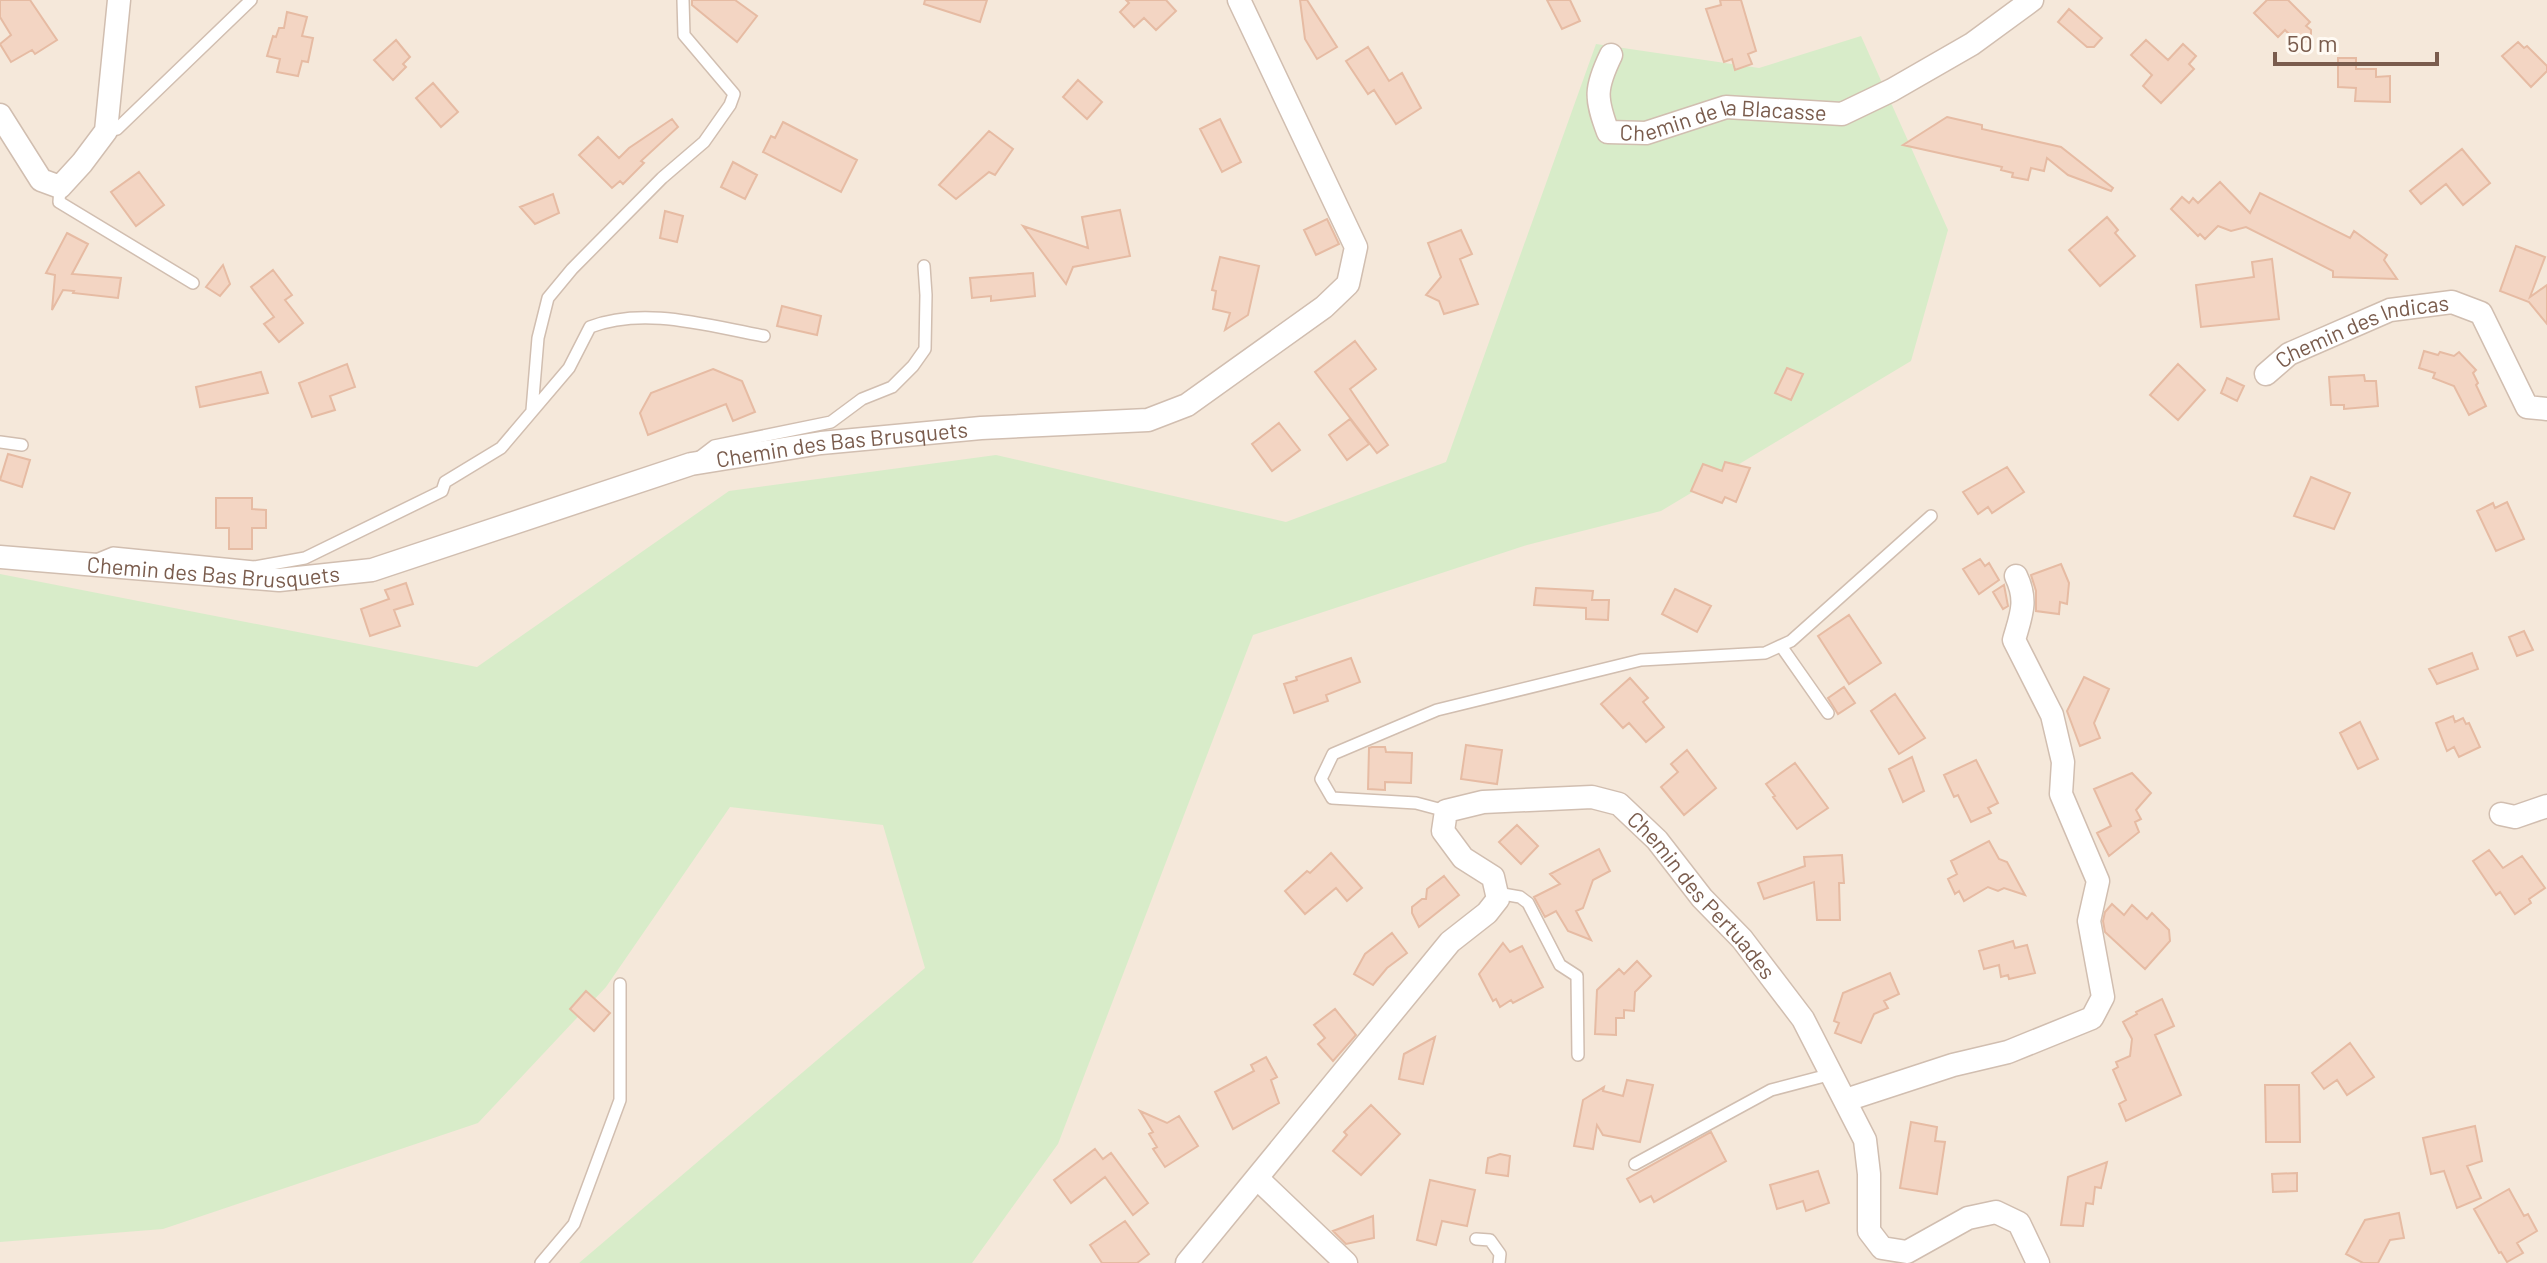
<svg xmlns="http://www.w3.org/2000/svg" width="2547" height="1263" font-family="Barlow,sans-serif">
  <style>
    .residential { fill: #f5e8da }
    .green { fill: #d8ecc9 }
    .building { fill: #f3d5c3; stroke: #e6bba3; stroke-width: 2 }
    .lines { fill: none; stroke-linecap: round; stroke-linejoin: round }
    .lane-casing { stroke: #d1beb0; stroke-width: 14 }
    .street-casing { stroke: #d1beb0; stroke-width: 25 }
    .lane { stroke: #fff; stroke-width: 11 }
    .street { stroke: #fff; stroke-width: 22 }
    .labels { text-anchor: middle; stroke-width: 6; stroke-linejoin: round; paint-order: stroke }
    .street-label { font-size: 22px; fill: #7a5c4d; stroke: #fffaf3 }
  </style>
  <rect width="100%" height="100%" fill="#fdf6ec"/>
  <path class="residential" d="M0,0H2547V1263H0Z"/>
  <path class="green" d="M1861,36L1948,230L1911,361L1661,511L1527,545L1253,635L1058,1144L972,1263H579L925,968L883,825L730,807L606,987L478,1123L163,1229L0,1242V574L477,667L729,491L996,455L1286,522L1446,462L1596,44L1759,68Z"/>
  <path class="building" d="M0,0H30L57,40L35,54L32,50L11,62L0,44L11,35L0,17Z
    M692,0H735L757,16L737,42L692,5Z
    M925,0H987L980,22L924,4Z
    M1126,0H1166L1176,11L1156,30L1144,18L1134,27L1120,12L1129,3Z
    M1300,0H1307L1337,47L1317,59L1305,39Z
    M1547,0H1570L1580,21L1562,29Z
    M1720,0H1741L1756,51L1748,54L1752,64L1735,70L1732,59L1724,62L1706,9L1721,5Z
    M2267,0H2288L2310,22L2306,26L2311,30V37L2301,46L2285,30L2278,37L2254,13Z
    M2069,9L2102,38L2094,47H2087L2058,22Z
    M287,12L307,17L302,36L313,38L308,62L302,61L298,76L277,72L280,59L267,56L273,36L276,37L279,28H284Z
    M396,40L410,57L403,64L406,67L393,80L374,60Z
    M2146,40L2168,60L2183,44L2196,56L2189,64L2194,69L2161,103L2143,86L2152,75L2131,55Z
    M2518,42L2524,48L2527,46L2547,66V71L2531,87L2502,56Z
    M1368,47L1389,81L1402,73L1421,108L1396,124L1374,90L1368,94L1346,61Z
    M2338,58H2356V69H2376V77L2390,76V102L2355,101L2356,88L2338,87Z
    M1078,80L1102,102L1087,119L1063,97Z
    M433,83L458,112L441,127L416,98Z
    M1947,117L1982,125V129L2061,147L2113,188L2111,191L2068,175L2047,158L2044,171L2031,168L2028,180L2012,177L2013,173L2001,170L2002,167L1903,145Z
    M672,119L678,127L641,161L644,163L623,184L620,181L612,188L579,155L598,137L619,158L629,148Z
    M1220,119L1241,162L1222,172L1200,129Z
    M783,122L857,160L841,192L763,152L771,136L775,138Z
    M989,131L1013,149L995,175L989,172L956,199L939,185Z
    M2462,149L2490,183L2463,205L2446,184L2421,204L2410,191Z
    M733,162L757,175L745,199L721,187Z
    M139,172L164,205L136,226L111,192Z
    M2220,182L2250,213L2260,193L2350,238L2354,231L2387,255L2384,260L2397,279L2333,277V271L2246,227L2231,231L2218,226L2205,239L2200,234L2198,236L2171,209L2182,197L2189,203L2193,198L2198,203Z
    M553,194L559,213L535,224L520,207Z
    M1120,210L1130,256L1073,267L1066,284L1023,226L1088,248L1082,217Z
    M665,211L683,216L677,242L660,238Z
    M2107,217L2118,230L2115,233L2135,256L2100,286L2069,250Z
    M1327,219L1339,244L1316,255L1304,230Z
    M1461,230L1472,254L1460,259L1478,304L1444,314L1439,301L1426,295L1441,277L1428,243Z
    M67,233L88,244L72,274L121,278L118,298L73,293L74,291L63,290L52,310L55,275L46,273Z
    M2516,246L2545,257L2530,297L2547,285V324L2529,302L2500,291Z
    M1220,257L1259,266L1248,315L1225,330L1230,313L1213,309L1216,291L1212,290Z
    M2272,259L2279,319L2201,327L2196,285L2254,277L2252,262Z
    M223,265L230,284L220,296L206,287Z
    M273,270L292,295L285,300L303,323L279,342L264,324L274,317L251,287Z
    M1033,273L1035,296L991,301V296L972,298L970,278Z
    M782,306L821,316L817,335L777,326Z
    M1355,341L1376,369L1350,389L1388,445L1377,453L1315,372Z
    M2424,351L2438,355L2440,352L2454,356L2459,352L2476,370L2473,373L2478,383L2476,385L2486,406L2469,415L2454,386L2433,378L2435,373L2419,368Z
    M347,364L355,387L330,396L335,410L312,417L299,383Z
    M2178,364L2205,390L2178,420L2150,395Z
    M1787,368L1803,374L1791,400L1775,393Z
    M713,369L742,381L755,412L733,421L726,404L648,435L640,413L651,393Z
    M261,372L268,393L200,407L196,387Z
    M2364,375L2365,381H2376L2378,406L2344,409V405H2331L2329,377Z
    M2227,378L2244,386L2237,401L2221,393Z
    M1350,419L1369,444L1347,460L1329,435Z
    M1279,423L1300,450L1272,471L1252,444Z
    M8,454L30,460L22,487L0,480Z
    M1725,462L1750,468L1736,502L1725,497L1722,503L1691,491L1703,464L1722,471Z
    M2007,467L2024,492L1992,513L1988,507L1978,514L1963,492Z
    M2311,477L2350,493L2334,529L2294,516Z
    M216,498H252V509L266,510V528H252V549H229V528H216Z
    M2507,502L2524,539L2496,551L2477,511L2493,503L2495,508Z
    M1980,559L1985,566L1989,563L1999,580L1979,594L1963,569Z
    M2061,564L2069,583L2067,604L2060,602L2059,614L2036,611V591L2031,575Z
    M406,583L413,604L394,610L400,626L370,636L361,609L389,599L385,590Z
    M2004,585L2008,606L2003,609L1993,592Z
    M1536,588L1593,591L1592,600H1609L1608,620L1586,619V608L1534,605Z
    M1675,589L1711,606L1697,632L1662,614Z
    M1849,615L1881,663L1849,684L1818,636Z
    M2524,631L2533,650L2517,656L2509,637Z
    M2472,653L2478,669L2437,684L2429,669Z
    M1351,658L1360,682L1326,695L1328,701L1294,713L1284,684L1297,680L1296,677Z
    M2084,677L2109,689L2094,723L2100,738L2080,746L2067,711Z
    M1630,678L1648,698L1643,702L1664,727L1646,742L1629,723L1623,728L1601,704Z
    M1844,687L1855,703L1838,714L1828,698Z
    M1895,694L1925,738L1899,754L1871,711Z
    M2453,716L2455,722L2463,718L2466,724L2469,723L2480,747L2459,757L2454,747L2447,751L2436,723Z
    M2360,722L2378,759L2358,769L2340,733Z
    M1466,745L1502,750L1497,784L1461,779Z
    M1372,747H1385L1386,752L1412,753L1411,783L1385,782V790L1368,789L1369,748Z
    M1687,750L1716,788L1684,815L1661,787L1678,772L1671,764Z
    M1912,757L1924,791L1903,802L1889,769Z
    M1976,760L1998,803L1988,808L1991,813L1971,822L1958,795L1954,797L1944,775Z
    M1795,763L1828,808L1797,829L1773,797L1775,796L1766,784Z
    M2132,773L2151,793L2136,810L2141,819L2135,822L2139,832L2109,856L2097,833L2111,826L2094,789Z
    M1517,825L1538,846L1521,864L1499,842Z
    M1989,841L1999,859L2007,862L2025,895L2004,888L1998,891L1988,887L1964,901L1959,891L1955,894L1948,879L1957,874L1951,861Z
    M1599,849L1610,871L1593,880L1583,908L1576,911L1591,940L1568,931L1556,911L1545,917L1534,897L1560,884L1550,874Z
    M2489,850L2503,868L2522,856L2545,888L2529,899L2531,903L2515,914L2500,892L2496,895L2473,861Z
    M1331,853L1362,888L1347,901L1336,888L1305,914L1285,891L1307,871L1310,873Z
    M1842,855L1844,883H1839L1840,920H1817L1814,882L1764,899L1758,883L1805,866L1804,857Z
    M1444,876L1459,895L1419,927L1412,913V907L1422,899H1426L1427,889Z
    M2112,904L2124,915L2132,905L2147,919L2152,913L2169,930L2170,941L2145,969L2105,932L2103,921L2105,912Z
    M1392,933L1407,953L1387,968L1373,985L1354,974L1365,954Z
    M2013,941L2015,948L2027,945L2035,973L2009,979L2008,975L2001,977L1999,965L1984,969L1979,951Z
    M1503,943L1510,952L1522,946L1543,987L1513,1003L1511,1000L1500,1007L1496,999L1493,1001L1479,974Z
    M1637,961L1651,976L1635,992L1634,1011L1624,1010V1018H1616V1035L1595,1034L1597,990L1619,969L1624,974Z
    M1890,973L1899,994L1884,1001L1888,1008L1874,1014L1861,1043L1835,1033L1839,1023L1834,1021L1843,993Z
    M586,991L610,1013L594,1031L570,1009Z
    M2162,999L2174,1026L2155,1035L2181,1095L2126,1121L2119,1104L2126,1100L2113,1070L2118,1067L2116,1062L2130,1056L2132,1039L2123,1022L2137,1014L2136,1012Z
    M1335,1009L1356,1035L1333,1061L1318,1044L1325,1038L1314,1025Z
    M1435,1037L1423,1084L1399,1079L1404,1054Z
    M2350,1043L2374,1077L2347,1095L2337,1080L2324,1089L2312,1073Z
    M1266,1057L1277,1077L1271,1080L1279,1103L1233,1129L1215,1092L1254,1071L1251,1065Z
    M1627,1080L1653,1085L1640,1142L1603,1135L1597,1125L1593,1149L1574,1146L1583,1100L1604,1087L1603,1091L1623,1096Z
    M2265,1085H2299L2300,1142H2266Z
    M1371,1105L1400,1134L1361,1175L1333,1151L1347,1135L1344,1132Z
    M1140,1111L1167,1123L1179,1116L1198,1146L1165,1167L1153,1149L1157,1147L1149,1134L1153,1132Z
    M1911,1122L1937,1127L1935,1141L1945,1142L1937,1194L1900,1188Z
    M2475,1126L2482,1161L2467,1166L2481,1198L2457,1208L2444,1171L2431,1174L2423,1138Z
    M1711,1132L1726,1161L1654,1202L1651,1196L1640,1202L1627,1179Z
    M1095,1149L1103,1159L1111,1153L1148,1203L1133,1215L1105,1177L1071,1203L1054,1180Z
    M1500,1154L1510,1156L1508,1176L1486,1173L1488,1158Z
    M2107,1162L2101,1188L2095,1187L2093,1204L2086,1203L2083,1226L2061,1225L2068,1177Z
    M1818,1171L1829,1203L1806,1211L1803,1201L1777,1209L1770,1185Z
    M2297,1173V1191L2273,1192L2272,1174Z
    M1430,1180L1475,1190L1467,1226L1442,1221L1436,1245L1417,1240Z
    M2509,1189L2524,1216L2528,1214L2537,1231L2517,1243L2523,1253L2507,1262L2501,1252L2499,1253L2474,1209Z
    M2399,1213L2404,1238L2390,1240L2378,1263H2363L2346,1254L2365,1220Z
    M1373,1216L1374,1238L1346,1244L1333,1231Z
    M1125,1221L1149,1254L1137,1263H1102L1090,1245Z"/>
  <g class="lines">
    <g class="lane-casing">
      <path id="lane" d="M106,131L117,129L251,0
        M60,187L59,202L193,283
        M532,410L538,338L548,298L572,269L662,178L704,142L730,105L734,94L684,35L683,0
        M0,442L22,445
        M697,459L714,446L831,422L862,399L892,387L913,366L925,349L926,295L924,266
        M96,560L113,553L254,567L305,558L442,491L445,482L501,448L569,368L590,327C645,306 708,326 764,336
        M1781,646L1828,713
        M1446,811L1416,803L1332,798L1321,779L1333,754L1437,710L1641,660L1765,653L1791,641L1931,516
        M1497,893L1520,897L1528,903L1560,965L1577,976L1578,1055
        M1635,1164L1771,1090L1832,1074
        M1476,1239L1490,1240L1500,1254L1499,1263
        M541,1263L574,1224L620,1100V984"/>
    </g>
    <g class="street-casing">
      <g id="street">
        <path id="s1" d="M1611,55C1595,88 1595,98 1608,132L1646,133L1726,107L1842,114L1892,90L1972,44L2032,0"/>
        <path d="M0,115L41,180L60,187L82,163L106,131L119,0"/>
        <path id="s2" d="M2266,374L2289,354L2390,310L2452,302L2481,313L2527,407L2547,409"/>
        <path id="s3" d="M0,557L279,580L372,570L691,464L821,443L981,428L1148,420L1187,405L1324,307L1348,284L1356,247L1239,0"/>
        <path d="M2501,814L2515,817L2547,806"/>
        <path d="M1846,1100L1953,1065L2008,1052L2092,1018L2103,997L2089,921L2098,881L2061,794L2063,762L2052,715L2014,640C2021,615 2028,601 2016,576"/>
        <path d="M1258,1179L1346,1263"/>
        <path id="s4" d="M1187,1263L1450,942L1487,913L1498,899L1493,877L1463,858L1443,831L1446,811L1483,802L1592,797L1619,804L1657,840L1702,898L1742,939L1803,1019L1865,1140L1869,1174V1231L1882,1248L1907,1252L1968,1218L1996,1212L2019,1223L2038,1263"/>
      </g>
    </g>
    <use href="#lane" class="lane"/>
    <use href="#street" class="street"/>
  </g>
  <g class="labels">
    <g class="street-label">
      <text dy="8" stroke="none"><textPath href="#s1" startOffset="198">Chemin de la Blacasse</textPath></text>
      <text dy="8" stroke="none"><textPath href="#s2" startOffset="108">Chemin des Indicas</textPath></text>
      <text dy="8" stroke="none"><textPath href="#s3" startOffset="862">Chemin des Bas Brusquets</textPath></text>
      <text dy="8" stroke="none"><textPath href="#s3" startOffset="214">Chemin des Bas Brusquets</textPath></text>
      <text dy="8" stroke="none"><textPath href="#s4" startOffset="890">Chemin des Pertuades</textPath></text>
    </g>
  </g>
  <path d="M2275 52v12h162v-12" fill="none" stroke="#7a5c4d" stroke-width="4"/>
  <text x="2287" y="52" font-size="24" fill="#7a5c4d" stroke="#fffaf3" stroke-width="6" paint-order="stroke">50 m</text>
</svg>
